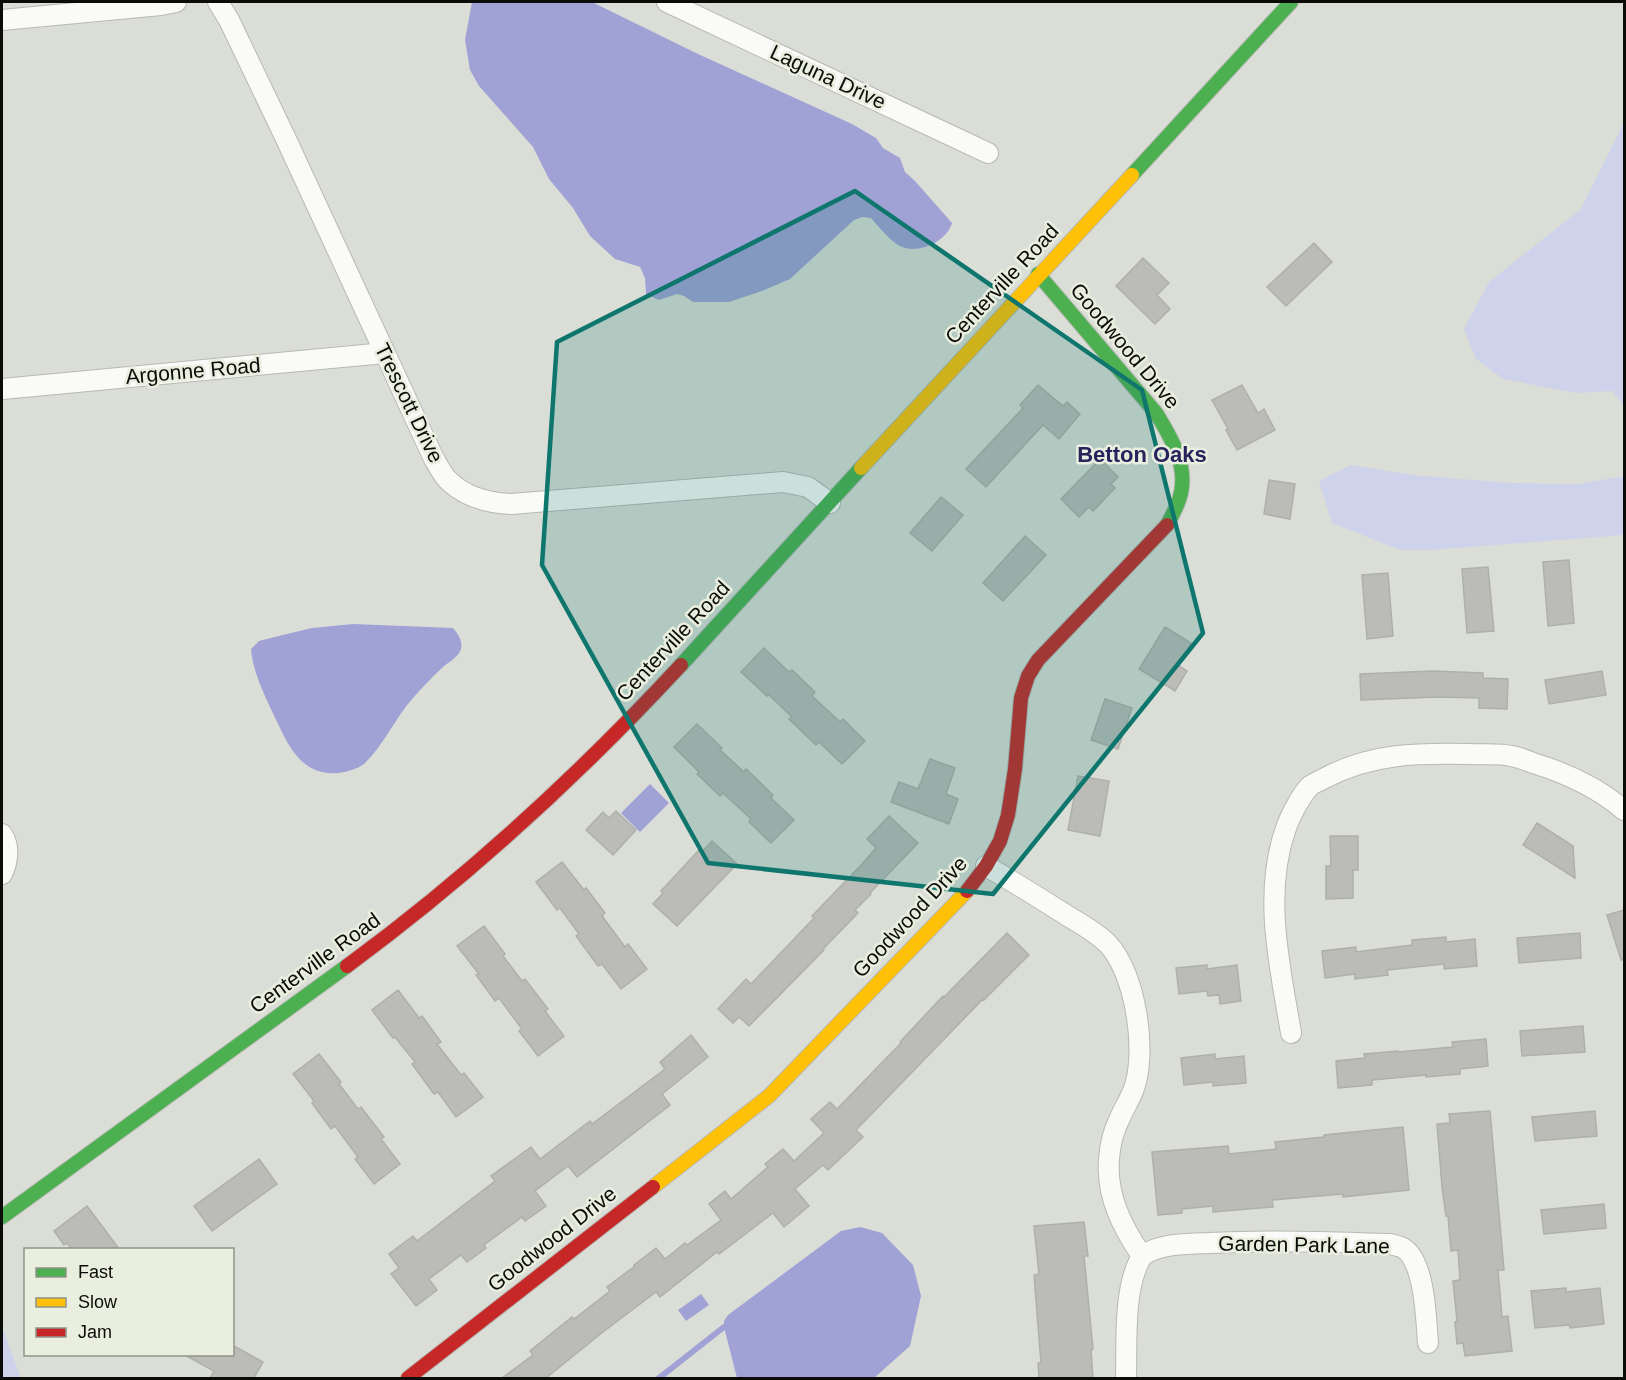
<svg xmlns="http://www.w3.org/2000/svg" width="1626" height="1380" font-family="Helvetica,sans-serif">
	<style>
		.green { fill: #ced2ea }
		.water { fill: #a0a2d5 }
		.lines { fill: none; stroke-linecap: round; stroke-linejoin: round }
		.stream { stroke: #a0a2d5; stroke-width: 6 }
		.building { fill: #bbbcb7; stroke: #aeb0aa; stroke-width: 1.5 }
		.street-casing { stroke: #b7b9b3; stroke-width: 22 }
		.fast-casing { stroke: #b7b9b3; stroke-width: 16 }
		.slow-casing { stroke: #b7b9b3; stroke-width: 16 }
		.jam-casing { stroke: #b7b9b3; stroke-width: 16 }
		.street { stroke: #fafaf9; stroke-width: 20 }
		.fast { stroke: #4caf50; stroke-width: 14 }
		.slow { stroke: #ffc107; stroke-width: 14 }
		.jam { stroke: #c62828; stroke-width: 14 }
		.marked { fill: #0f766e; fill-opacity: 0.2; stroke: #0f766e; stroke-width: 4.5; stroke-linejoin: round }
		.labels { text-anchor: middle; stroke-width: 5; stroke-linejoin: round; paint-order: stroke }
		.street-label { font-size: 21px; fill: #0b0c08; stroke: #e9eedf }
		.neighbourhood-label { font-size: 22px; font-weight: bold; fill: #27235d; stroke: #e9eedf }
	</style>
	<rect width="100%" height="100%" fill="#dbded6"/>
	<g class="green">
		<polygon points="1624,122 1624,406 1612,391 1577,393 1503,379 1476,359 1464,329 1489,282 1581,209"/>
		<polygon points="1351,465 1412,475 1509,483 1579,484 1624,476 1624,535 1431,550 1400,550 1332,523 1319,481"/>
		<polygon points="2,1327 21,1378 2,1378"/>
	</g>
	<g class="water">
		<path d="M472,2H592L698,54L852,124L876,138L883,148L900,158L905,172L915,181L952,223C947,241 920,254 902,247C892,243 878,226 871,218L862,217L854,220L790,279L762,291L729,302H693L684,296L677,294L659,300L646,294L645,278L640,267L615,259L590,236L573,208L549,179L533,147L479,86L470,70L465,40Z"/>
		<path d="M353,624L453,628C458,634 463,641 461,649C459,657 447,663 442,668C432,677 422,688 413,698C395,718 384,745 364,764C357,769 347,772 338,773C306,776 291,752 279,726C268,702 253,675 251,649L259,641L287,634L312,628Z"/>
		<polygon points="650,784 669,803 640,832 621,813"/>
		<polygon points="860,1227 882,1233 913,1265 921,1296 910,1346 874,1378 737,1378 724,1327 724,1321 728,1315 841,1231"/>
		<polygon points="701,1294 709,1305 686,1321 678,1310"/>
	</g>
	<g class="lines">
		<polyline class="stream" points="659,1378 724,1327"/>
	</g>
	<g class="building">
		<polygon points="1314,243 1332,262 1286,306 1267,287"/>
		<polygon points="1143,258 1169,283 1157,295 1170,309 1155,324 1116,286"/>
		<polygon points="1038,385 1063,406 1067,402 1080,414 1059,439 1043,425 986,487 966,469 1023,408 1020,405"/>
		<polygon points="1242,385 1258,413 1264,409 1275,430 1237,450 1226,430 1228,429 1212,400"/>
		<polygon points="1100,459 1118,477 1111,484 1115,488 1093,511 1089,507 1079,517 1061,499"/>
		<polygon points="1269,480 1295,484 1290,519 1264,514"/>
		<polygon points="941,497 963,515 932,551 910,533"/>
		<polygon points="1025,536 1046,555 1003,601 983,583"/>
		<polygon points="1569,560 1574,623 1548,626 1543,562"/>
		<polygon points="1488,567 1494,631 1467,633 1462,569"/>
		<polygon points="1388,573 1393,636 1367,639 1362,575"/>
		<polygon points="1165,627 1191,643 1178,665 1187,671 1175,691 1139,669"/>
		<polygon points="764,648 789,672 792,670 815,692 812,696 840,722 843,719 865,741 842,764 819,742 816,745 789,719 792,717 769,695 767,696 741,672"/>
		<polygon points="1433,671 1483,673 1483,678 1508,679 1507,709 1479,708 1479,698 1438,697 1361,700 1360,674"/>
		<polygon points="1602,671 1606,695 1549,704 1545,680"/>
		<polygon points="1105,699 1132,708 1118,749 1091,740"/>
		<polygon points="697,724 722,748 720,750 744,772 746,769 773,795 771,798 794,820 771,843 749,822 751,819 723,793 720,796 697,774 699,772 674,747"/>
		<polygon points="930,759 955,768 946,794 958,799 949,824 891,802 899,782 918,789"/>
		<polygon points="1078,776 1109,781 1100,836 1068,830"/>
		<polygon points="616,811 636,830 613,855 586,830 603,812 609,818"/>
		<polygon points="889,816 918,843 870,893 871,894 855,910 858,913 823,949 824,950 749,1026 739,1017 733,1023 718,1009 746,979 751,984 814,918 812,916 862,864 876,848 867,839"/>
		<polygon points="1537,823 1573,846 1575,878 1523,845"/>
		<polygon points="1330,836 1358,836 1358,870 1353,870 1353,898 1326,899 1326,866 1331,866"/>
		<polygon points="712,841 737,864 677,926 653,904 663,893 661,891 699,850 702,852"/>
		<polygon points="562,862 584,890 586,888 605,913 602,916 625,947 628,944 647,969 621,989 602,964 598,966 576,936 579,934 560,908 557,910 536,882"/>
		<polygon points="1624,910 1624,959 1621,960 1607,915"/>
		<polygon points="484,926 505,954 503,956 522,981 525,979 548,1009 545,1011 564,1036 538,1056 519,1031 522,1029 499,998 495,1001 476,975 479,974 457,946"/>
		<polygon points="1007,933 1029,955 984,1000 983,999 856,1130 863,1137 828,1170 823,1165 795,1189 809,1206 784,1227 773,1213 719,1254 717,1252 660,1297 656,1292 603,1332 546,1378 502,1378 533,1355 530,1351 572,1317 574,1319 610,1291 607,1287 635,1266 634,1265 656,1248 665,1259 685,1243 687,1245 721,1220 709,1204 725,1191 731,1199 768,1167 765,1164 783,1149 794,1161 824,1133 811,1119 830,1102 837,1109 901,1043 900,1042 943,996 944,997"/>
		<polygon points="1580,933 1581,958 1519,963 1517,938"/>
		<polygon points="1446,937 1446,942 1475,939 1477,966 1444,969 1444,964 1387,970 1388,975 1355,979 1355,974 1325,978 1322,951 1356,947 1356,952 1412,945 1412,940"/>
		<polygon points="1207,965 1207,969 1237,965 1241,1001 1220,1004 1219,995 1208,996 1207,991 1179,994 1176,968"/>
		<polygon points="398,990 419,1018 422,1016 441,1042 437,1044 461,1075 464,1073 483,1097 456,1117 438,1092 434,1094 412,1064 415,1062 395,1037 393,1038 372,1010"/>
		<polygon points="1583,1026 1585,1052 1522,1056 1520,1031"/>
		<polygon points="691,1035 708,1057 662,1094 670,1105 577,1177 568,1166 535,1191 546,1206 525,1221 522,1217 484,1245 486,1248 467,1262 461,1255 429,1279 437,1290 416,1306 391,1274 399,1268 389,1254 413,1236 417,1241 495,1181 491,1176 531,1147 540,1159 590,1121 592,1124 665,1069 660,1062"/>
		<polygon points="1486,1039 1488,1066 1460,1069 1460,1074 1426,1077 1426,1075 1372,1080 1372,1085 1338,1088 1336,1061 1365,1058 1364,1054 1398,1051 1398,1052 1453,1047 1452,1042"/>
		<polygon points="319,1054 341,1082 339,1084 358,1109 361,1107 384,1137 381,1139 400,1164 374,1184 355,1159 358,1157 335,1126 331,1129 312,1103 314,1101 293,1074"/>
		<polygon points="1215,1054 1215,1059 1244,1056 1246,1083 1213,1086 1213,1082 1184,1085 1181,1058"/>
		<polygon points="1490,1111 1504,1270 1498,1270 1502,1317 1508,1316 1512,1351 1465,1356 1463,1343 1457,1344 1455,1322 1457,1321 1453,1281 1460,1280 1458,1250 1451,1251 1448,1216 1446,1216 1442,1187 1437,1124 1450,1123 1449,1114"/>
		<polygon points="1595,1111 1597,1136 1535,1141 1532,1117"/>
		<polygon points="1403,1127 1409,1190 1343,1197 1343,1194 1272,1200 1273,1207 1213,1212 1213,1206 1182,1209 1182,1213 1158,1215 1152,1152 1228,1146 1229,1154 1276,1149 1275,1142 1324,1137 1324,1135"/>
		<polygon points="259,1159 277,1184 212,1231 194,1206"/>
		<polygon points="1604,1204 1606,1228 1544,1234 1541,1210"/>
		<polygon points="87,1206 120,1250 72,1250 67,1243 64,1245 54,1231"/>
		<polygon points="1084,1222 1088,1256 1084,1256 1093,1349 1091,1350 1093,1378 1039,1378 1038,1363 1041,1363 1034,1275 1039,1274 1034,1226"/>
		<polygon points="1566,1288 1566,1292 1600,1288 1604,1324 1570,1328 1569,1325 1535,1328 1531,1291"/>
		<polygon points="232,1345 263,1362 254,1378 210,1378 214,1371 183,1354 232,1354"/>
	</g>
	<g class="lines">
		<g class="street-casing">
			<g id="street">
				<path d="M218,2L229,20L286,139L434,459C439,466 443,477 450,482C467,498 489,503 511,504L783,482L808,487L830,503"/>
				<polyline points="667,2 988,153"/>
				<polyline points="2,20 161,5 176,2"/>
				<polyline points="2,389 385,353"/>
				<path d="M2,834C10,846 8,862 2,874"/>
				<path d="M986,866C1012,881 1038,897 1063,913C1079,923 1095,931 1108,944C1136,974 1148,1054 1133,1091C1129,1101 1123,1110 1119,1120C1113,1132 1110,1145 1109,1159C1106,1195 1122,1227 1142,1256C1123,1287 1127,1342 1126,1378"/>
				<path d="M1291,1033C1280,967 1263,896 1285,831C1289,818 1300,797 1309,787C1313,783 1320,781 1325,778C1372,753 1418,753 1470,754C1483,755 1498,753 1511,756C1518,757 1526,760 1533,763C1566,773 1598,788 1624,810"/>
				<path d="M1142,1256C1160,1243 1188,1244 1209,1243C1270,1240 1330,1242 1390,1244C1394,1245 1400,1246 1403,1248C1425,1261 1426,1319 1428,1343"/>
			</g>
		</g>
		<g class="fast-casing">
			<g id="fast">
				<polyline points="1132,175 1291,2"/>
				<path d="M1038,274L1156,413C1172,439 1190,469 1179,500C1176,509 1171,517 1167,525"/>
				<polyline points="681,665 861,468"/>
				<polyline points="2,1217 347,966"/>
			</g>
		</g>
		<g class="slow-casing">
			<g id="slow">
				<polyline points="861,468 1132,175"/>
				<polyline points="653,1187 769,1096 967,891"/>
			</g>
		</g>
		<g class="jam-casing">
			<g id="jam">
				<polyline points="967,891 986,866 1000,841 1008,815 1015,769 1021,698 1028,676 1038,660 1167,525"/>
				<path d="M347,966C468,877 579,775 681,665"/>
				<polyline points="408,1378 653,1187"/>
			</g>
		</g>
		<use href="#street" class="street"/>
		<use href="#fast" class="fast"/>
		<use href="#slow" class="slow"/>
		<use href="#jam" class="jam"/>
	</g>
	<path class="marked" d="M855,191L1142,390L1203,633L993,894L708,863L542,565L557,342Z"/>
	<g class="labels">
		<g class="street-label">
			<text transform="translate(828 77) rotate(25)" y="7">Laguna Drive</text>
			<text transform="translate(1002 284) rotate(-47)" y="7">Centerville Road</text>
			<text transform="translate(1125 346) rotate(50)" y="7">Goodwood Drive</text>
			<text transform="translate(193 371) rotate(-5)" y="7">Argonne Road</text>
			<text transform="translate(409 403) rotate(64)" y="7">Trescott Drive</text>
			<text transform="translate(673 641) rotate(-47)" y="7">Centerville Road</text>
			<text transform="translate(910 917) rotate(-47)" y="7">Goodwood Drive</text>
			<text transform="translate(315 963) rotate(-36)" y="7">Centerville Road</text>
			<text transform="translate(552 1239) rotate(-38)" y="7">Goodwood Drive</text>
			<text transform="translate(1304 1245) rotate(1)" y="7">Garden Park Lane</text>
		</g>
		<g class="neighbourhood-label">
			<text x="1142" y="462">Betton Oaks</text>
		</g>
	</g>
	<rect width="1626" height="1380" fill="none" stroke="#0b0c08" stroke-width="6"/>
	<rect x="24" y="1248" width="210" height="108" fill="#e9eedf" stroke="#909489" stroke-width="1.5"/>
	<rect x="36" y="1268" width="30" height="9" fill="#4caf50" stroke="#909489" stroke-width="1.5"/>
	<text x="78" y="1278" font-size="18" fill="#0b0c08">Fast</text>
	<rect x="36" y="1298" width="30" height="9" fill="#ffc107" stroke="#909489" stroke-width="1.5"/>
	<text x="78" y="1308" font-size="18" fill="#0b0c08">Slow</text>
	<rect x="36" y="1328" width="30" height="9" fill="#c62828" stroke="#909489" stroke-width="1.5"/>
	<text x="78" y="1338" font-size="18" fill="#0b0c08">Jam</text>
</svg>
